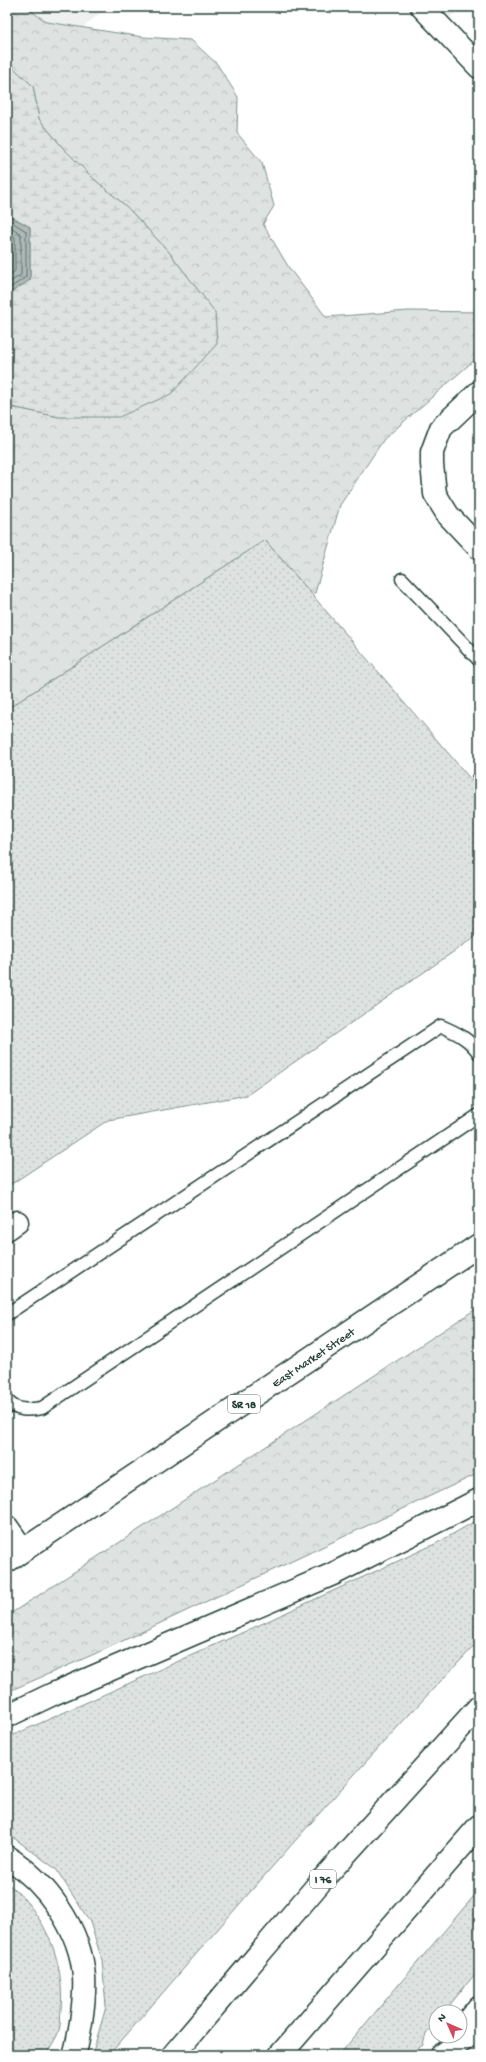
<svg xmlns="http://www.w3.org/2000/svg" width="486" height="2062" font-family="'Gochi Hand',sans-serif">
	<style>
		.built { fill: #eef1f0 }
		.grass { fill: url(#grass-dots); stroke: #7e908b }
		.forest { fill: url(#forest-crowns); stroke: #7e908b }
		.wetland { fill: url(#wetland-marsh); stroke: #7e908b }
		.water { fill: url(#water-ripples); stroke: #758883 }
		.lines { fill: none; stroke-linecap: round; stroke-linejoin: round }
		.shore { stroke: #596f68; stroke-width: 1 }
		.building { fill: url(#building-hatch); stroke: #1f3d34 }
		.service-casing { stroke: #1f3d34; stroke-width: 15 }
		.minor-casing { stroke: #1f3d34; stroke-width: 25 }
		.primary-casing { stroke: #1f3d34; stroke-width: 25 }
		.motorway-casing { stroke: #1f3d34; stroke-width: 25 }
		.service { stroke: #fff; stroke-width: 12 }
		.minor { stroke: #fff; stroke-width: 22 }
		.primary { stroke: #fff; stroke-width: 22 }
		.motorway { stroke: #fff; stroke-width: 22 }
		.labels { text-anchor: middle; stroke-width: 3; stroke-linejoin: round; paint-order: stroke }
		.shield { fill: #fff; stroke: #627771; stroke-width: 1 }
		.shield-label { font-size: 11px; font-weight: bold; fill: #1f3d34 }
		.street-label { font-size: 12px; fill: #1f3d34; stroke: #fff }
	</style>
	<defs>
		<pattern id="grass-dots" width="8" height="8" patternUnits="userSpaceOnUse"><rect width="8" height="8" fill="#dee3e2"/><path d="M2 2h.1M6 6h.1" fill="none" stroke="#bec4c2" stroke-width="1.8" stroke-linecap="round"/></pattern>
		<pattern id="forest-crowns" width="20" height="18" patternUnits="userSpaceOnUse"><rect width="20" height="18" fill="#dee3e2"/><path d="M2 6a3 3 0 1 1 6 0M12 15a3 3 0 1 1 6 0" fill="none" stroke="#bec4c2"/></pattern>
		<pattern id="wetland-marsh" width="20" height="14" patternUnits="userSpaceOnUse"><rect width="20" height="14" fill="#dee3e2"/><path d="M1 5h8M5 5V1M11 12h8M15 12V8" fill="none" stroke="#bec4c2"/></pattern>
		<pattern id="water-ripples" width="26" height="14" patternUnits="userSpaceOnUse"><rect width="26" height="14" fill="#afbab7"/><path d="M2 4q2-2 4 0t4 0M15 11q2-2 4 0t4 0" fill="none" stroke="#8e9896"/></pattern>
		<pattern id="building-hatch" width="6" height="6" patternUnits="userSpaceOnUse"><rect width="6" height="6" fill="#c7cfcc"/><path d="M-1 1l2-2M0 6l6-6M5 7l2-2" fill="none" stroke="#aab3b0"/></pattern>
	</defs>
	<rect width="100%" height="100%" fill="#fff"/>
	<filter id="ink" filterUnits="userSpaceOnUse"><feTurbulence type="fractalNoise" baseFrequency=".025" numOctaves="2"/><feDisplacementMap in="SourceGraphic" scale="8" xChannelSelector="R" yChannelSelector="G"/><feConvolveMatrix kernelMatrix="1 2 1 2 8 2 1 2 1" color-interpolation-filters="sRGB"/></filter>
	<g filter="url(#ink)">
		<g class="built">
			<polygon points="25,7 107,7 82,28 47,22"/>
			<polygon points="422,7 462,7 445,22"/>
		</g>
		<g class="grass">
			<polygon points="265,540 479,789 479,934 247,1095 108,1120 7,1187 7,709"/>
			<path d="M479,1519V1641C350,1774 230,1915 109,2055H92L106,2007L102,1960L90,1922L56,1869L7,1833V1738L257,1626L437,1543Z"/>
			<path d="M7,1883C45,1913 65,1961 61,2009C60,2016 61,2024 59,2031C56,2039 50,2047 46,2055H7Z"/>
			<polygon points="479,1890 479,1969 444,2012 436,2012 436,2022 426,2034 423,2045 409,2055 339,2055"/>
		</g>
		<g class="forest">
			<polygon points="7,7 25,7 47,22 143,37 191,40 217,64 238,97 237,133 262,163 274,206 263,224 289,268 326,317 409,311 479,312 479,356 384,439 340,505 315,593 309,591 265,540 7,709 7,406 59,417 214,312 169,252 127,207 94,179 63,148 39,119 33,86 7,62"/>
			<polygon points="479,1307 479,1473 99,1652 7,1692 7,1616"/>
		</g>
		<polygon class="wetland" points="7,62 33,86 39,119 63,148 94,179 127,207 169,252 215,312 217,344 171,394 119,417 59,417 7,406 7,295 30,280 30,227 7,214"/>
		<polygon class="water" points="7,214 30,227 30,280 7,295"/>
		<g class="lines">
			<g class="shore">
				<polyline points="7,219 26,231 26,277 7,290"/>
				<polyline points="7,224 21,234 21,275 7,284"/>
				<polyline points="7,231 15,237 15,271 7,277"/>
			</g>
		</g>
		<polygon class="building" points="479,769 479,784 471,776"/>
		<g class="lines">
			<g class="service-casing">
				<g id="service">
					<polyline points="402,579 479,660"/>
					<path d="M7,1314L441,1026C457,1033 468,1038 479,1053"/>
					<path d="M7,1400C15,1412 30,1410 42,1408L479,1115"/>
				</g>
			</g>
			<g class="minor-casing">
				<g id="minor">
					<polyline points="422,7 479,67"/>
					<polyline points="479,392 441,428 432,452 432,464 435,494 448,515 479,548"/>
					<polyline points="7,1229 17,1222"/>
					<polyline points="7,1527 23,1550"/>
				</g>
			</g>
			<g class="primary-casing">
				<polyline id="primary" points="7,1561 479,1245"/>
			</g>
			<g class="motorway-casing">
				<g id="motorway">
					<polyline points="7,1716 53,1694 333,1574 479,1500"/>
					<path d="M7,1857C46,1882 81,1929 84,1977C85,1991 83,2008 81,2022C79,2033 78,2044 74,2055"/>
					<polyline points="460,2030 479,2007"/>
					<polyline points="173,2055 322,1880 479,1707"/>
					<polyline points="280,2055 479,1826"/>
					<polyline points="442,2055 479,2029"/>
				</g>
			</g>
			<use href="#service" class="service"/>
			<use href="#minor" class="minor"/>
			<use href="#primary" class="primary"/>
			<use href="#motorway" class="motorway"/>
		</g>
	</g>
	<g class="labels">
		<g class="shield">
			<rect x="228" y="1395" width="32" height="18" rx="3"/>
			<rect x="310" y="1870" width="26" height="18" rx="3"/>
		</g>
		<g class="shield-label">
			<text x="244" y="1408">SR 18</text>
			<text x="323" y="1883">I 76</text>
		</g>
		<g class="street-label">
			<text transform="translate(313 1357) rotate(-34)" y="4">East Market Street</text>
		</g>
	</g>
	<rect width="486" height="2062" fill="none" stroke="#fff" stroke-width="24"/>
	<rect x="12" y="12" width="462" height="2038" fill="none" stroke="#1f3d34" stroke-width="1.5" filter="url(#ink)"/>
	<g transform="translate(448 2024) rotate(315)"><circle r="19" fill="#ffffff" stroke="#a5b1ae"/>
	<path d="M0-3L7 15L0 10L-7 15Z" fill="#d1495b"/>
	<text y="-6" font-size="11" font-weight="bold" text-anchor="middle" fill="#1f3d34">N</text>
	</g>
</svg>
